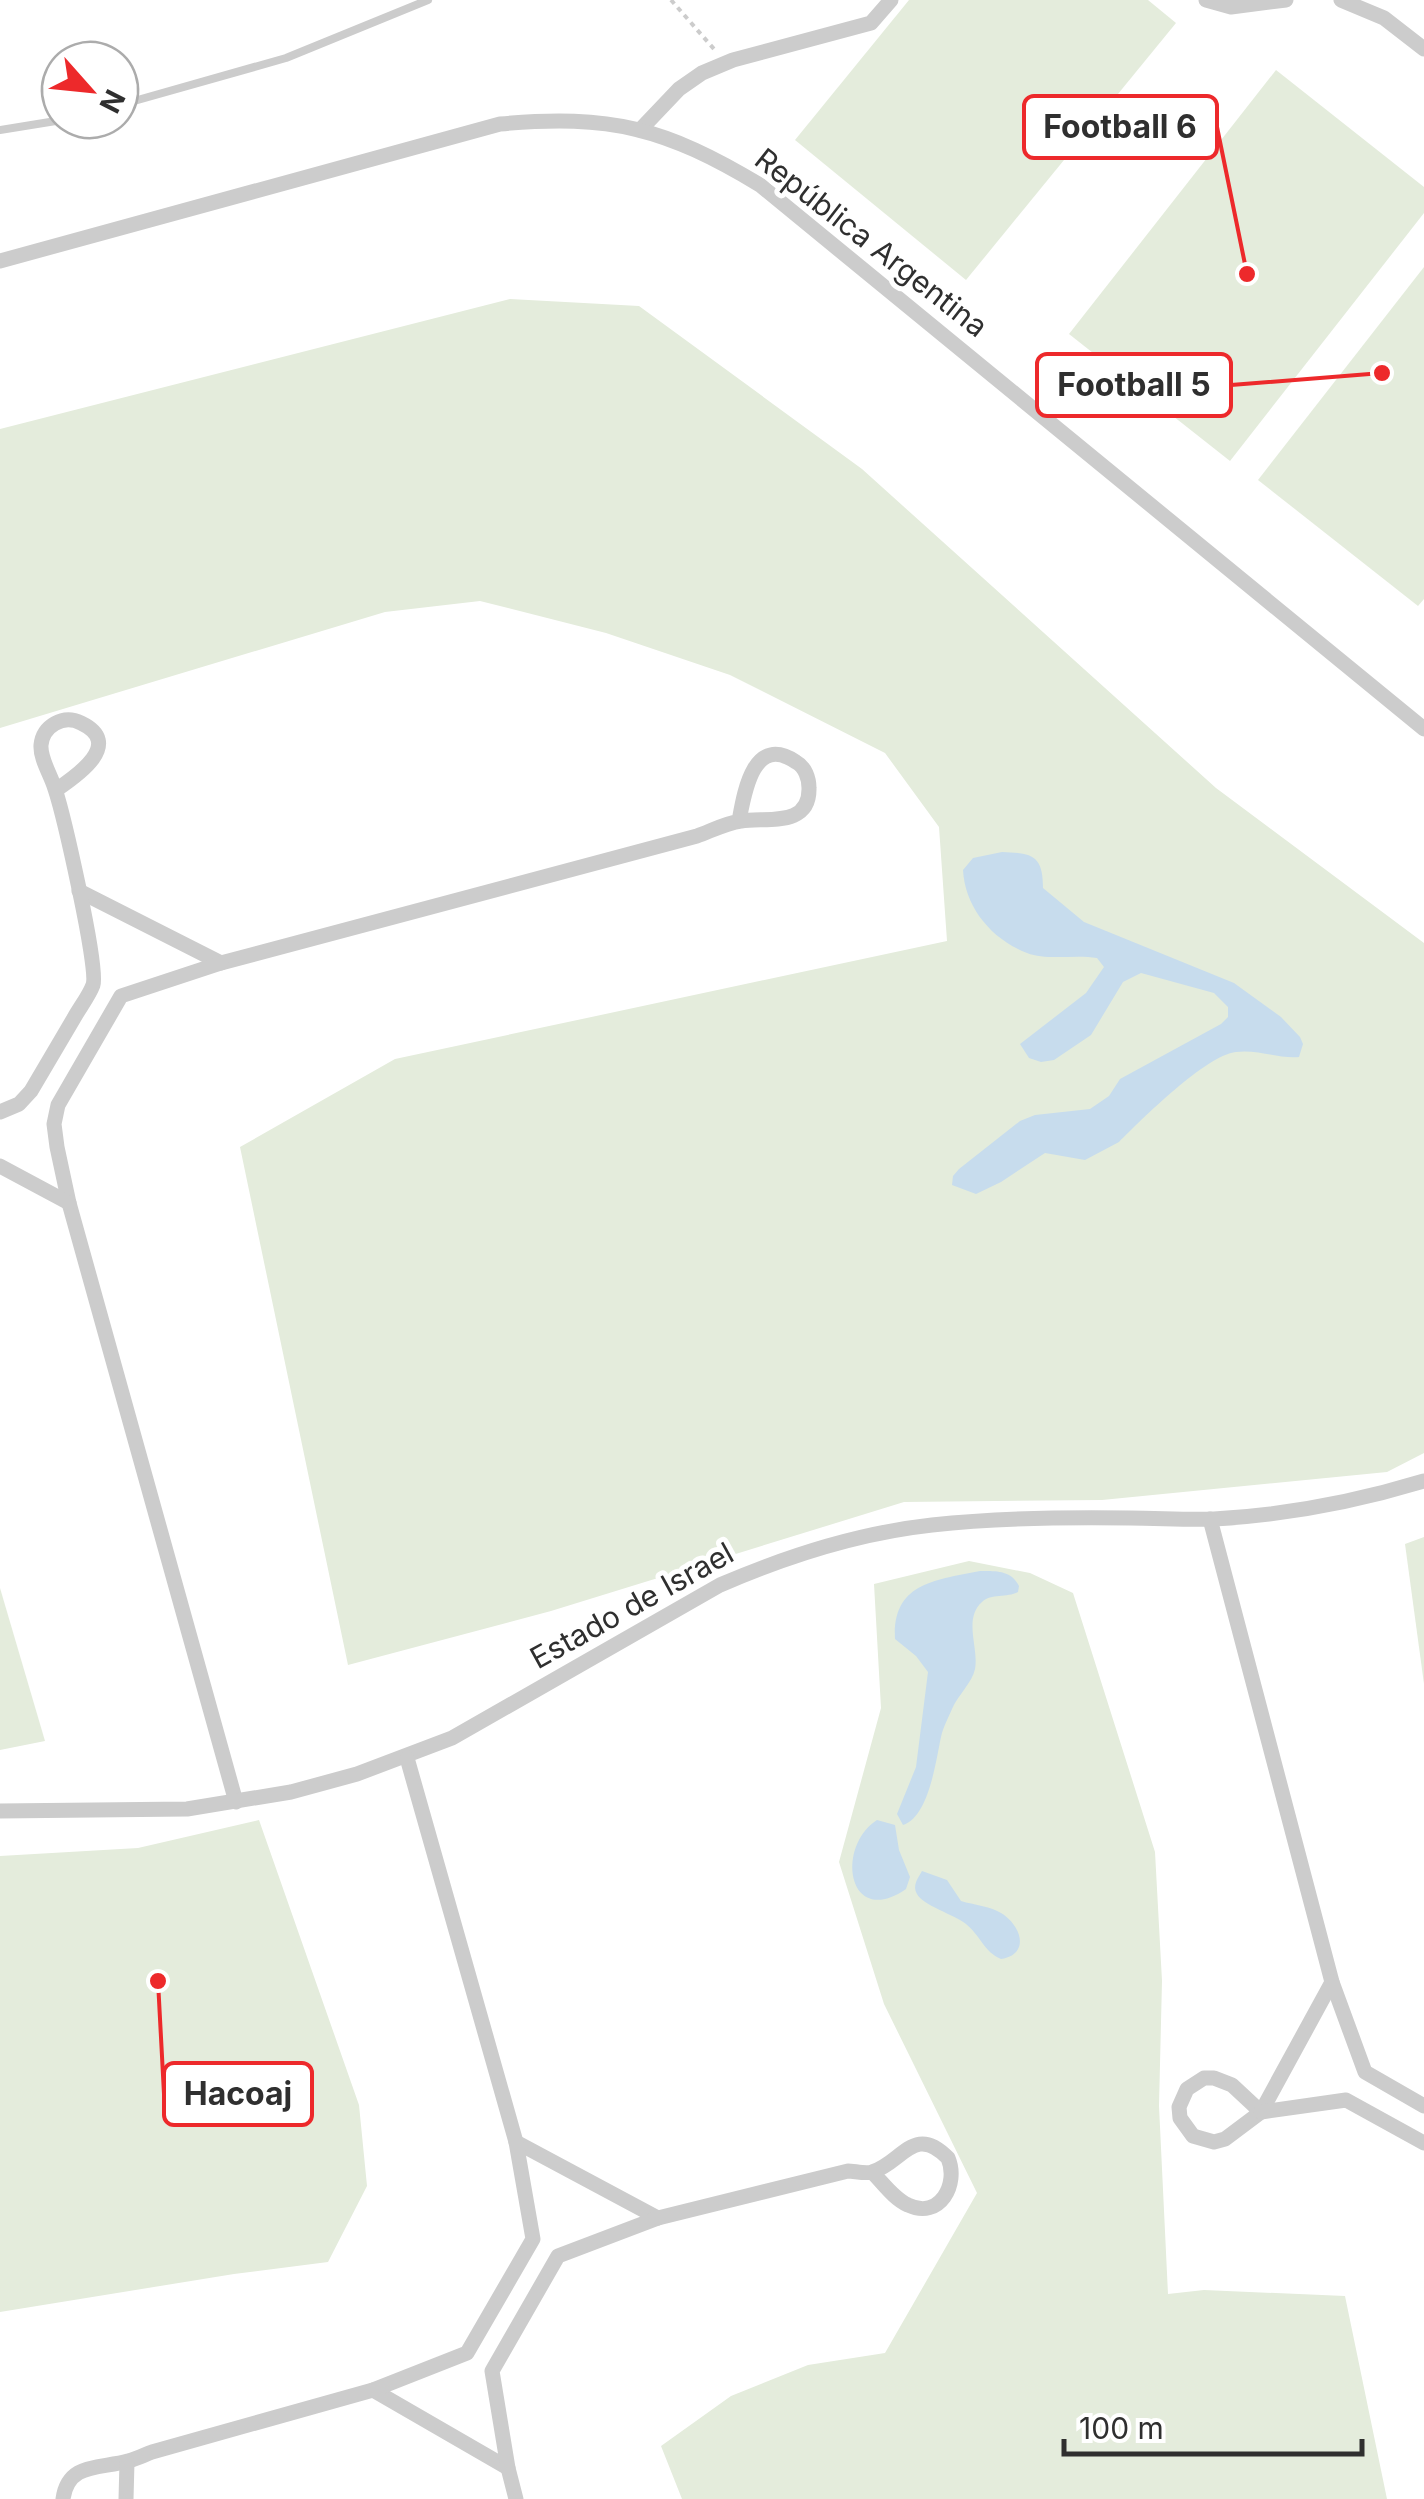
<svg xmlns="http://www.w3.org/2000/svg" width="1424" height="2499" font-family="Inter,sans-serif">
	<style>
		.green { fill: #e4ecdc }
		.water { fill: #c7dced }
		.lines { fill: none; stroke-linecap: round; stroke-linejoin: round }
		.path { stroke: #ccc; stroke-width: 4; stroke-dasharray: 5 5; stroke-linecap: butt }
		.lane { stroke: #ccc; stroke-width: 8 }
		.street { stroke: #ccc; stroke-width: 15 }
		.labels { text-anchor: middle; stroke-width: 10; stroke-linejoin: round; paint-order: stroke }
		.street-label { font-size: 30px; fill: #2f2f2f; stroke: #fff }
		.leader { fill: none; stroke: #ed292b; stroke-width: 4 }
		.callout-dot { fill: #ed292b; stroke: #fff; stroke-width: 4 }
		.callout { fill: #fff; stroke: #ed292b; stroke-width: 4 }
		.callout-label { font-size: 32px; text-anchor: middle; font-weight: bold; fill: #2f2f2f }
	</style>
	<rect width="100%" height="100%" fill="#fff"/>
	<g class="green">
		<polygon points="909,0 1148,0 1176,23 966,280 795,140"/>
		<polygon points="1276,70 1424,187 1424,213 1230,461 1069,334"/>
		<polygon points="1424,267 1424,599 1418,606 1258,480"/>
		<polygon points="510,299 639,306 862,469 1216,788 1424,943 1424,1453 1387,1472 1102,1500 904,1502 551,1611 348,1665 240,1147 395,1059 947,941 939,827 885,753 730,675 606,633 480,601 385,612 0,728 0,429"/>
		<polygon points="1424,1537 1424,1684 1405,1544"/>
		<polygon points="969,1561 1030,1573 1073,1593 1155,1852 1162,1981 1159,2106 1168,2294 1204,2290 1345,2296 1387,2499 682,2499 661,2446 731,2396 808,2365 885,2353 977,2193 884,2004 839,1862 881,1708 874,1584"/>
		<polygon points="0,1588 45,1741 0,1750"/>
		<polygon points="259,1820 359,2105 367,2186 328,2262 234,2274 0,2312 0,1856 138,1848"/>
	</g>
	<g class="water">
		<path d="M1002,852C1033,853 1043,856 1043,888L1084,922L1234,983L1281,1017L1300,1037L1303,1044L1299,1057C1279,1059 1257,1049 1236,1052C1206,1055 1141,1120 1119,1142L1085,1160L1045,1153L1001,1182L976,1194L952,1185L953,1176L959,1169L1020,1121L1035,1115L1090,1109L1109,1096L1120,1079L1221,1024L1228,1017V1007L1214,993L1141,973L1123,982L1091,1035L1054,1060L1041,1062L1029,1058L1020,1044L1086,993L1104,967L1097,958C1075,954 1048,961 1027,953C991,939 965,907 963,870L973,858Z"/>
		<path d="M980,1571C996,1571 1011,1570 1019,1586L1018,1592C1007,1598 991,1593 982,1602C963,1619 979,1648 975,1669C972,1683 958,1695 952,1709C948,1718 943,1728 941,1737C936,1760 929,1817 903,1825L897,1814L916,1767L928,1672L916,1656L895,1639C892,1582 937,1580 980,1571Z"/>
		<path d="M877,1820L895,1825L899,1850L910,1877L906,1889C848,1929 835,1847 877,1820Z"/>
		<path d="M922,1871L947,1880L961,1901C974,1905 990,1906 1001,1913C1021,1925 1031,1954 1001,1959C984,1952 980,1935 966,1924C955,1915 922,1905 917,1894C912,1886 918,1878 922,1871Z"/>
	</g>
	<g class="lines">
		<polyline class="path" points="671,0 714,49"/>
		<g class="lane">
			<polyline points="120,105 286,58 428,0"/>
			<polyline points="0,130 62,120"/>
		</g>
		<g class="street">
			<polyline points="1206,0 1231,7 1286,0"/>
			<polyline points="1341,0 1384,18 1424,49"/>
			<polyline points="640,130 679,89 702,73 733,60 871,23 891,0"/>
			<path d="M0,261L500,124C611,114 665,128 760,185L1424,729"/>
			<path d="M79,891L221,963L697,836C711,831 726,823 741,821C766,817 810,828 809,788C809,778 805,767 796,762C753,733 744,794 739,821"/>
			<polyline points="221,963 121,996 58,1105 54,1124 57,1147 69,1203 236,1802"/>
			<path d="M0,1112L19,1104L31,1091C45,1067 60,1042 74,1018C80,1007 89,996 93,985C99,968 63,813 55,789C51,775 40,759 41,745C43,726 63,714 81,723C125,744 75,777 56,790"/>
			<polyline points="0,1166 69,1203"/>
			<polyline points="1210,1519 1332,1982 1365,2072 1424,2106"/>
			<path d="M0,1811L187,1809L291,1792L357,1774L452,1738L720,1585C787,1556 858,1533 932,1525C997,1518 1065,1517 1130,1518C1158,1518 1187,1520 1214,1519C1286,1515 1355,1502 1424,1481"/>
			<polyline points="1261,2112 1232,2085 1214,2078 1204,2078 1187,2089 1179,2107 1180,2118 1193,2136 1214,2142 1225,2139 1261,2112 1332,1982"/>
			<polyline points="1261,2112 1346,2100 1424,2143"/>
			<polyline points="516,2142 658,2218"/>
			<polyline points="373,2390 508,2468"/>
			<path d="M63,2499C68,2462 100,2469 128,2461C136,2459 144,2455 152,2452L373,2390L467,2353L533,2239L516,2142L407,1758"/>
			<polyline points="126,2499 127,2462"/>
			<path d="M516,2499L508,2468L492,2371L558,2256L658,2218L848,2171C854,2171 866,2174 872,2172C902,2163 914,2123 948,2158C959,2184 940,2220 908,2205C894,2199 883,2183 872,2172"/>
		</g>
	</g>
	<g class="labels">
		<g class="street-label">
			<text transform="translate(871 243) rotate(38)" y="10">República Argentina</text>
			<text transform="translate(632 1606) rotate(-29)" y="10">Estado de Israel</text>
		</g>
	</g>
	<path class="leader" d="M1247 274L1217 127M1382 373L1231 385M158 1981L164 2094"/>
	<g class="callout-dot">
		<circle cx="1247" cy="274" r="10"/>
		<circle cx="1382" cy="373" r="10"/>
		<circle cx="158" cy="1981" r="10"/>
	</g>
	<g class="callout">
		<rect x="1024" y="96" width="193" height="62" rx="10"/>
		<rect x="1037" y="354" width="194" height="62" rx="10"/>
		<rect x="164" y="2063" width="148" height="62" rx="10"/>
	</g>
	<g class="callout-label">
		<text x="1120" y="138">Football 6</text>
		<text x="1134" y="396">Football 5</text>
		<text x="238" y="2105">Hacoaj</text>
	</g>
	<g transform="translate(90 90) rotate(117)"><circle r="48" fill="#ffffff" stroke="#acacac" stroke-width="2.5"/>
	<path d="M0-8L18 38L0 25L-18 38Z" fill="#ed292b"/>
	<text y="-15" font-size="28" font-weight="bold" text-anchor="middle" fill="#2f2f2f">N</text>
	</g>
	<path d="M1064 2439v15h298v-15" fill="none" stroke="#2f2f2f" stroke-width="5"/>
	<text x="1079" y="2439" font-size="30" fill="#2f2f2f" stroke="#ffffff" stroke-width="8" paint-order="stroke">100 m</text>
</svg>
